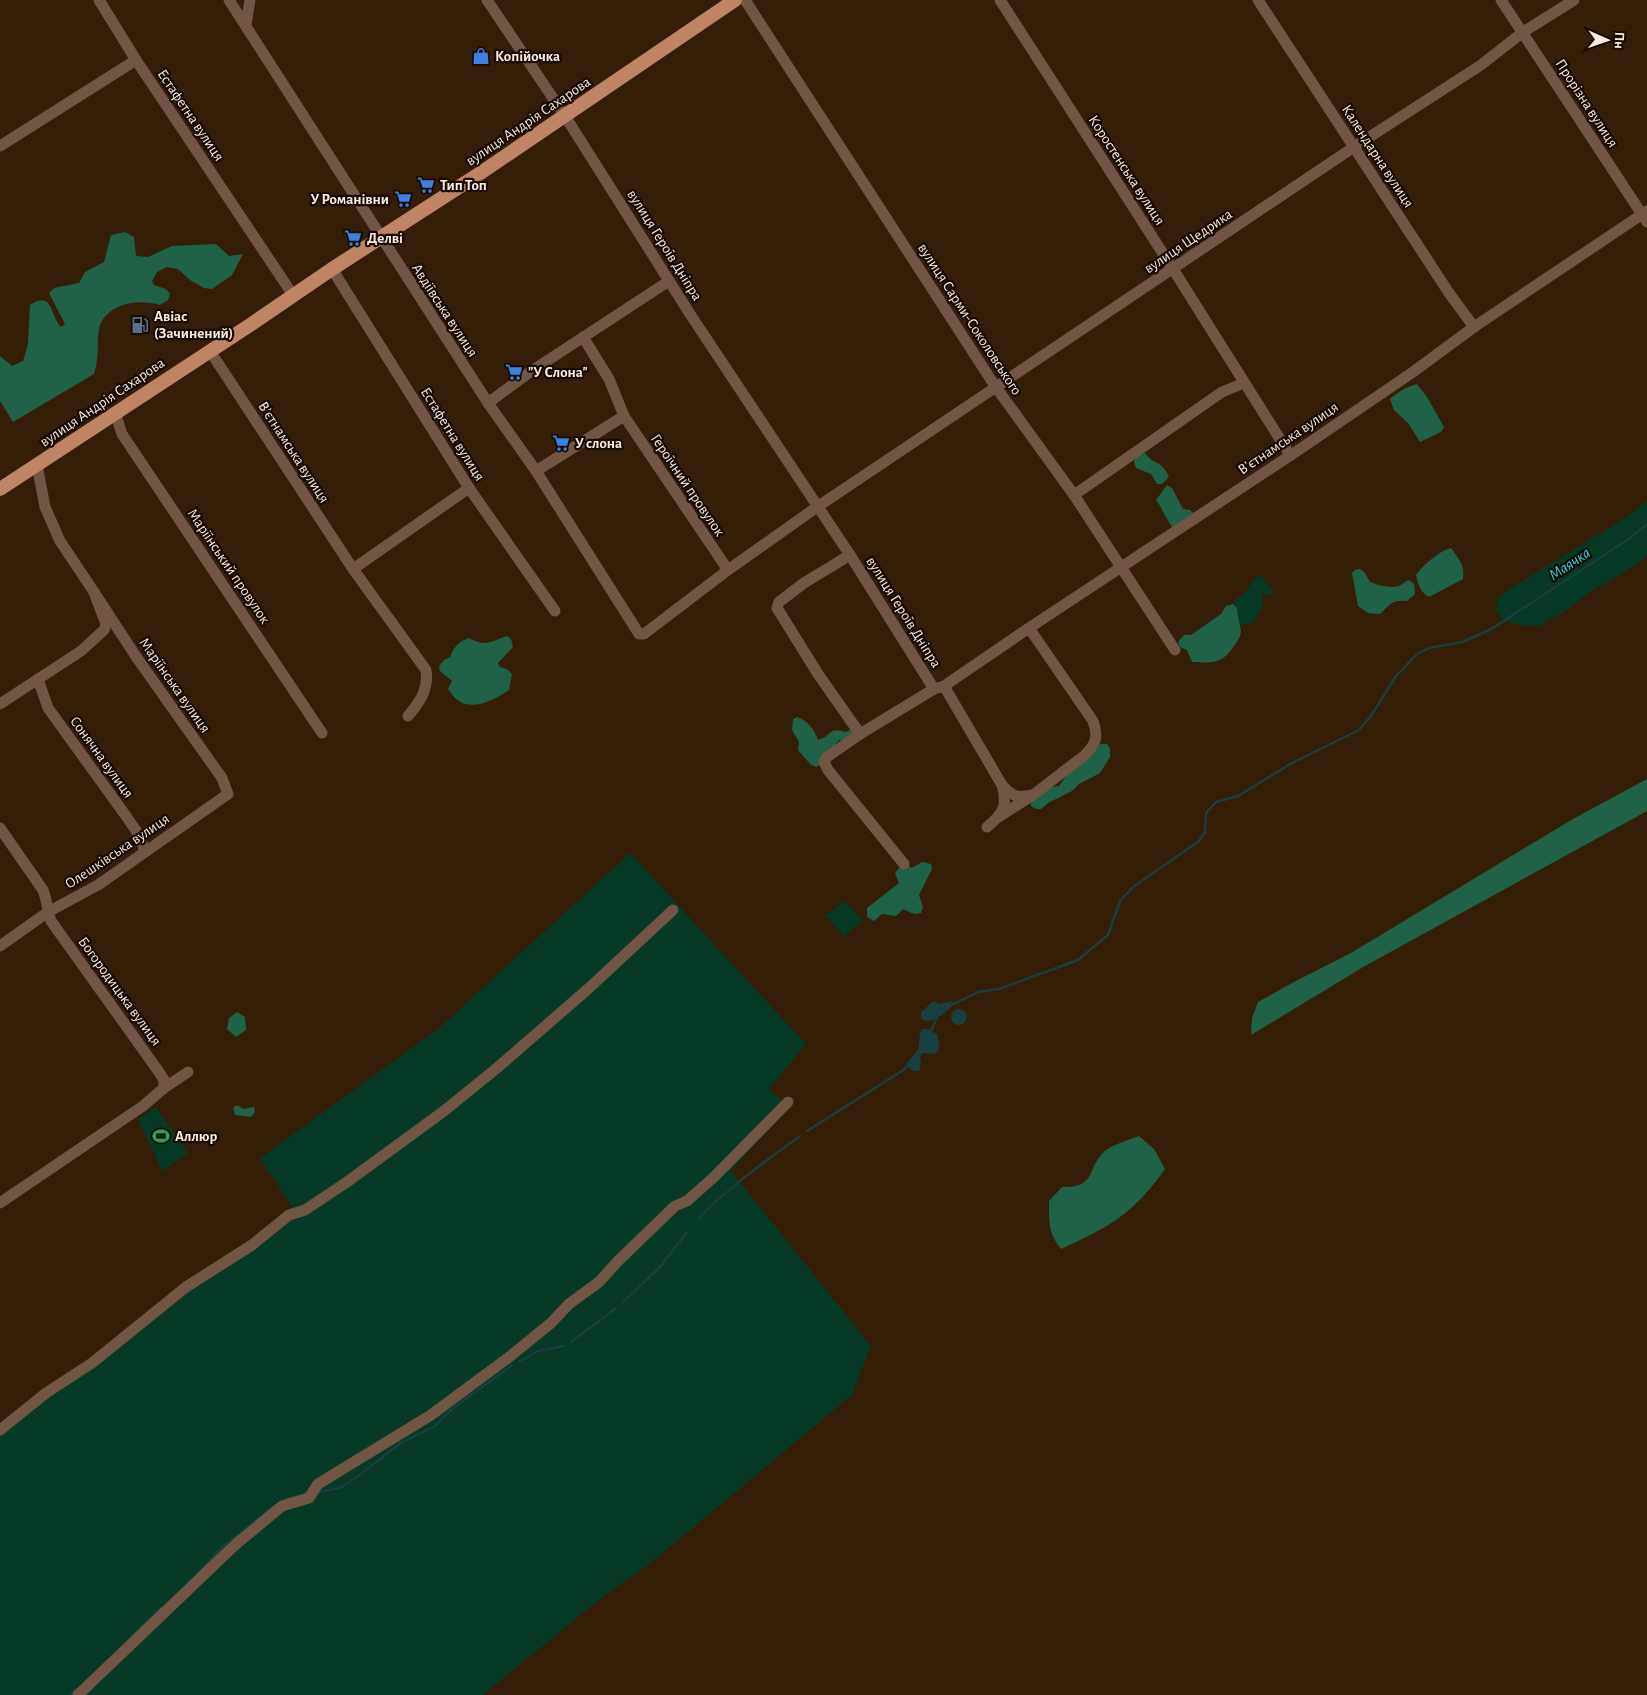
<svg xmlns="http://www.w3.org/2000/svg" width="1647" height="1695" font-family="'Alegreya Sans',sans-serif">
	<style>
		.green { fill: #063926 }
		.forest { fill: #206247 }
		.water { fill: #1b3e40 }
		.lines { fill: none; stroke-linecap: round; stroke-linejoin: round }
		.stream { stroke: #1b3e40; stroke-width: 2.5 }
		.minor { stroke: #715545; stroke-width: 11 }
		.major { stroke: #be8463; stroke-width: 14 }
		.labels { text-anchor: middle; stroke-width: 4.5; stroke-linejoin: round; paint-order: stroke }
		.poi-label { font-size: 15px; font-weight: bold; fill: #faebdd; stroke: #150b03; text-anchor: start }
		.street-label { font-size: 15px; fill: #faebdd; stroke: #150b03 }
		.water-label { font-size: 16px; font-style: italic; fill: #2fdbe4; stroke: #150b03 }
	</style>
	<rect width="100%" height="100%" fill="#351e07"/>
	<g class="green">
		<polygon points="1647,501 1647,556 1633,567 1589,593 1567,610 1539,626 1518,625 1504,621 1496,611 1497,601 1503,593 1628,516"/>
		<path d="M1261,576L1273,592L1271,595H1264L1262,597L1263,606C1253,619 1259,623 1239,625L1237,608L1233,602L1245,592L1256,577Z"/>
		<polygon points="630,853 806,1044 769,1089 789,1107 731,1171 871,1346 852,1395 647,1566 605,1595 483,1695 0,1695 0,1424 226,1263 292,1207 260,1158 439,1028"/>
		<polygon points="844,901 863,921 844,936 825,916"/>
		<polygon points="156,1107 188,1153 162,1171 138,1119"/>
	</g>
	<g class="forest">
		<path d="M125,232L134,237L136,256L148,257L172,246L216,244L229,256L243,254L232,275L212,289L204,288L190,280L178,269L167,267L157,272L152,281L154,285L166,289L170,294L168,300L160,305C140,299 112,302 101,323C96,333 99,348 97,359C97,364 95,369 94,374L13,422L0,401V356L12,366L23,361L28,344L30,305C53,290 49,314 61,327L65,324L49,293L54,288L79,283L85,272L104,262L111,235Z"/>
		<path d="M1417,384L1427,397L1444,427L1441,432L1420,442L1408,423L1394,410L1390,399C1398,392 1406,387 1417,384Z"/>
		<path d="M1145,453C1154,466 1161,459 1169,477L1162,484H1157L1151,474L1136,468L1134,462L1136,456Z"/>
		<path d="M1167,485L1172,488L1183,509L1190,510L1193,513L1174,528C1168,524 1162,507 1156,500Z"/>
		<path d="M1451,548C1459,559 1465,565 1463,579L1429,597C1420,592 1418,584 1416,575C1424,564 1438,552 1451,548Z"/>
		<path d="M1360,569L1365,573L1370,582C1379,585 1389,589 1399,586C1403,584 1405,581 1409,580L1414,584L1415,594L1407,601C1391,600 1391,604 1380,614L1368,613L1358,606L1352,573L1355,570Z"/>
		<path d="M1233,604L1237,608C1237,616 1240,624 1241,631C1241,636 1237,642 1234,646C1222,664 1213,663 1192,662L1187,650L1180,647L1178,642L1184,635H1191L1221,614L1226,606Z"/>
		<path d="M507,636L511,639L513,647L498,663L500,667L507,669L512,674L509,690C497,699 473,711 459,701C455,699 451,693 448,689L452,681L440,671L439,666L444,660L450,657C454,647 458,642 469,638C485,647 490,642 507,636Z"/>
		<path d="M797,717C808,720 814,730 818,740C833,737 825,727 846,732L851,729L855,731L847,740H839L817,767L811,765L798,750L799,742L792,730L793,719Z"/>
		<polygon points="1100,744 1107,744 1110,748 1110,757 1100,773 1079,784 1072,791 1048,803 1041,809 1036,809 1031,806 1031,801 1052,787 1059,786 1070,771 1075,770 1078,764"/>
		<polygon points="1647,779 1647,811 1365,966 1251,1035 1252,1018 1258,1002 1292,983 1351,953 1573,819"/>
		<polygon points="922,862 931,864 932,869 919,895 923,907 921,913 914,914 903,909 896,916 882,914 874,921 867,917 867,908 899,883 895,873 899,868 907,865 912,868"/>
		<polygon points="237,1012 245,1017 246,1030 236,1037 227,1029 229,1018"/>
		<polygon points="237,1105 243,1109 254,1107 255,1112 251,1117 235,1115 233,1108"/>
		<path d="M1139,1136L1154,1149L1165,1169C1154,1185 1136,1206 1120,1217C1102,1230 1081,1240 1061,1249C1048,1233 1049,1221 1049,1201L1062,1187C1098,1188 1085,1168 1106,1150C1115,1144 1129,1140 1139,1136Z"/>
	</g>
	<g class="water">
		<path d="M934,1001L940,1004L952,1001L954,1004C945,1013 933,1025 921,1019V1012Z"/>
		<circle cx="959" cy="1017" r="8"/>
		<path d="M923,1029H928L938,1035L939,1048L935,1054L922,1053L920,1056L921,1064L919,1071H913L907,1066V1063C911,1057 918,1053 919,1045C920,1038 918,1035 923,1029Z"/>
	</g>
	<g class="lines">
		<g class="stream">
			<polyline points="952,1005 978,992 999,989 1078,960 1108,935 1120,901 1133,887 1199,841 1205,832 1206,813 1216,802 1238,796 1292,763 1359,730 1371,716 1396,676 1417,654 1429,648 1463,642 1493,628 1630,538 1647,524"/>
			<polyline points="930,1033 938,1015"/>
			<polyline points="807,1131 905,1069 909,1064"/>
			<path d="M698,1219C728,1188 764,1162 800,1136"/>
			<polyline points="623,1302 661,1266 687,1232"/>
			<polyline points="571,1342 615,1309"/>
			<polyline points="520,1361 538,1351 564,1346"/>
			<polyline points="319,1492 340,1488 357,1477 401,1443 435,1426 452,1409 511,1366"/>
			<polyline points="287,1499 308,1493"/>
			<polyline points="232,1540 268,1511"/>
			<polyline points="199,1572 222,1547 229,1542"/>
			<polyline points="141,1627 161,1608"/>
			<polyline points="70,1695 76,1689"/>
		</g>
		<g class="minor">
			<polyline points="99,0 136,60 293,295"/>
			<polyline points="229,0 488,403 536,471 639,634 644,634 728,570 817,507 1354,147 1481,65 1523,32 1574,0"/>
			<path d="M487,0L565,116L690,314L850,555L934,689L944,686L1002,785C1008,806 1003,814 987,827"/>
			<polyline points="745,0 995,386 1074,495 1175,650"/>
			<polyline points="1000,0 1173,269 1290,455"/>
			<polyline points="1258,0 1449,293 1474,327"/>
			<polyline points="1501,0 1647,222"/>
			<polyline points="246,25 250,0"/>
			<polyline points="0,146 136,60"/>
			<polyline points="332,269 469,488 555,611"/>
			<polyline points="583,337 609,379 624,416 728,570"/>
			<path d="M210,351L353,569L426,670C429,689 420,702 408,716"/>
			<polyline points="488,403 530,372 669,281"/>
			<polyline points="115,413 122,434 322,733"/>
			<polyline points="536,471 624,416"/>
			<polyline points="1074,495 1222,392 1244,383"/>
			<polyline points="850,555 804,583 779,602 777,608 818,674 860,734"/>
			<polyline points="353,569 469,488"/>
			<path d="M1029,628L1093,721C1098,736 1097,743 1085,755L1033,795"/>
			<polyline points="38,679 48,708 126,816 139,835 145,851"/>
			<polyline points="944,686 1029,628 1300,449 1413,372 1474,327 1647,211"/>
			<polyline points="0,704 81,651 104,630 106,624 94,592 60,541 45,507 37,465"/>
			<path d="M1000,816L1033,795C1017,798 1013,797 1002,785"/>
			<path d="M0,828L43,890C47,900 47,910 51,921L159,1072L164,1080V1088"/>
			<polyline points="904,864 828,770 824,762 827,757 860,734 934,689"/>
			<polyline points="0,946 48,912 98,885 228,794 222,778 137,658 94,592"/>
			<polyline points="0,1203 143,1106 164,1088 188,1072"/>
			<polyline points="0,1430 46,1393 92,1363 186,1287 252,1245 289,1215 305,1210 347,1182 444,1111 497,1068 588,989 673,910"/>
			<polyline points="78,1695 235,1545 282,1506 309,1498 318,1484 431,1415 508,1358 551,1323 569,1304 599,1282 618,1261 675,1206 687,1201 714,1177 788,1102"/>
		</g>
		<polyline class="major" points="0,489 250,325 332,269 476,176 735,0"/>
	</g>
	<defs>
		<g id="shop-bare" transform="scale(1.35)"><path d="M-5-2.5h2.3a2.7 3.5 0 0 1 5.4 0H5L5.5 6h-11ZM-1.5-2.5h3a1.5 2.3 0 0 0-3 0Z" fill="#3f7fe0" stroke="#150b03" stroke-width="2.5" paint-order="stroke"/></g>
		<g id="supermarket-bare" transform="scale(1.35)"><path d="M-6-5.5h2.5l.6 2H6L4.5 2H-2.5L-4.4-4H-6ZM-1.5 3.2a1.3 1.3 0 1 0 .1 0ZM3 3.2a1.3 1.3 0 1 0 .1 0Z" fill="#3f7fe0" stroke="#150b03" stroke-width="2.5" paint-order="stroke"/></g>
		<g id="fuel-bare" transform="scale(1.35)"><path d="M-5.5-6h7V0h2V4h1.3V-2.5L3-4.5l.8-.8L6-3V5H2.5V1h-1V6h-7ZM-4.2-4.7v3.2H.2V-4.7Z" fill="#5c6f8a" stroke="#150b03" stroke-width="2.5" paint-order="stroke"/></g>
		<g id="stadium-bare" transform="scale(1.35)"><path d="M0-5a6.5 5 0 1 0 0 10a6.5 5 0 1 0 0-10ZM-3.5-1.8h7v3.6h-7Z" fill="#2e9e5b" stroke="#150b03" stroke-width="2.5" paint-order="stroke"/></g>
	</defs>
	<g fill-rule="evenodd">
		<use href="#shop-bare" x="481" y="56"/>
		<use href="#supermarket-bare" x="426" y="185"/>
		<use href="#supermarket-bare" x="403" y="199"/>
		<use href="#supermarket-bare" x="353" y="238"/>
		<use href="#fuel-bare" x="140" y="325"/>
		<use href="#supermarket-bare" x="514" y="372"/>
		<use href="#supermarket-bare" x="561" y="443"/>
		<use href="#stadium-bare" x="161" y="1136"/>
	</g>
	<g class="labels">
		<g class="poi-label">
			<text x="495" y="61">Копійочка</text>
			<text x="440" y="190">Тип Топ</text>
			<text x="389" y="204" text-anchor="end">У Романівни</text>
			<text x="367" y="243">Делві</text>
			<text x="154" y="321">Авіас<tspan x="154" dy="17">(Зачинений)</tspan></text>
			<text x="528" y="377">"У Слона"</text>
			<text x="575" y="448">У слона</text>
			<text x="175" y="1141">Аллюр</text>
		</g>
		<g class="street-label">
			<text transform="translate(1587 103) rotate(57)" y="5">Прорізна вулиця</text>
			<text transform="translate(191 115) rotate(56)" y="5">Естафетна вулиця</text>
			<text transform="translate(528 121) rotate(-34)" y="5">вулиця Андрія Сахарова</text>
			<text transform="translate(1378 156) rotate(57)" y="5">Календарна вулиця</text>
			<text transform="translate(1127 170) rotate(57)" y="5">Коростенська вулиця</text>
			<text transform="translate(1188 241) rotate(-34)" y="5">вулиця Щедрика</text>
			<text transform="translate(665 245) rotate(58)" y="5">вулиця Героїв Дніпра</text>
			<text transform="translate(445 310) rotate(57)" y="5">Авдіївська вулиця</text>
			<text transform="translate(970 319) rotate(57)" y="5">вулиця Сарми-Соколовського</text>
			<text transform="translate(102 402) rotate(-34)" y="5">вулиця Андрія Сахарова</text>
			<text transform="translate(453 434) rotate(58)" y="5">Естафетна вулиця</text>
			<text transform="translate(1288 438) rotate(-34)" y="5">Вʼєтнамська вулиця</text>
			<text transform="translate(294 452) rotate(57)" y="5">Вʼєтнамська вулиця</text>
			<text transform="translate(688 485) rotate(56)" y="5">Героїчний провулок</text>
			<text transform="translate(229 566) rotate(56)" y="5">Маріїнський провулок</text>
			<text transform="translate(904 612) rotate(58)" y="5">вулиця Героїв Дніпра</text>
			<text transform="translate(175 685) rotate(55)" y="5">Маріїнська вулиця</text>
			<text transform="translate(102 757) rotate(54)" y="5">Сонячна вулиця</text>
			<text transform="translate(117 851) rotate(-34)" y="5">Олешківська вулиця</text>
			<text transform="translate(120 991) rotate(54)" y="5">Богородицька вулиця</text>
		</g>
		<g class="water-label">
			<text transform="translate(1569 563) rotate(-34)" y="6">Маячка</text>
		</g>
	</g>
	<g transform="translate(1607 40) rotate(92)" stroke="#150b03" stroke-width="4" paint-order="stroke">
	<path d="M0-4L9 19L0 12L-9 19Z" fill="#faebdd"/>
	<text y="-8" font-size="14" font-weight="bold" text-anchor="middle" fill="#faebdd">Пн</text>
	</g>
</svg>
